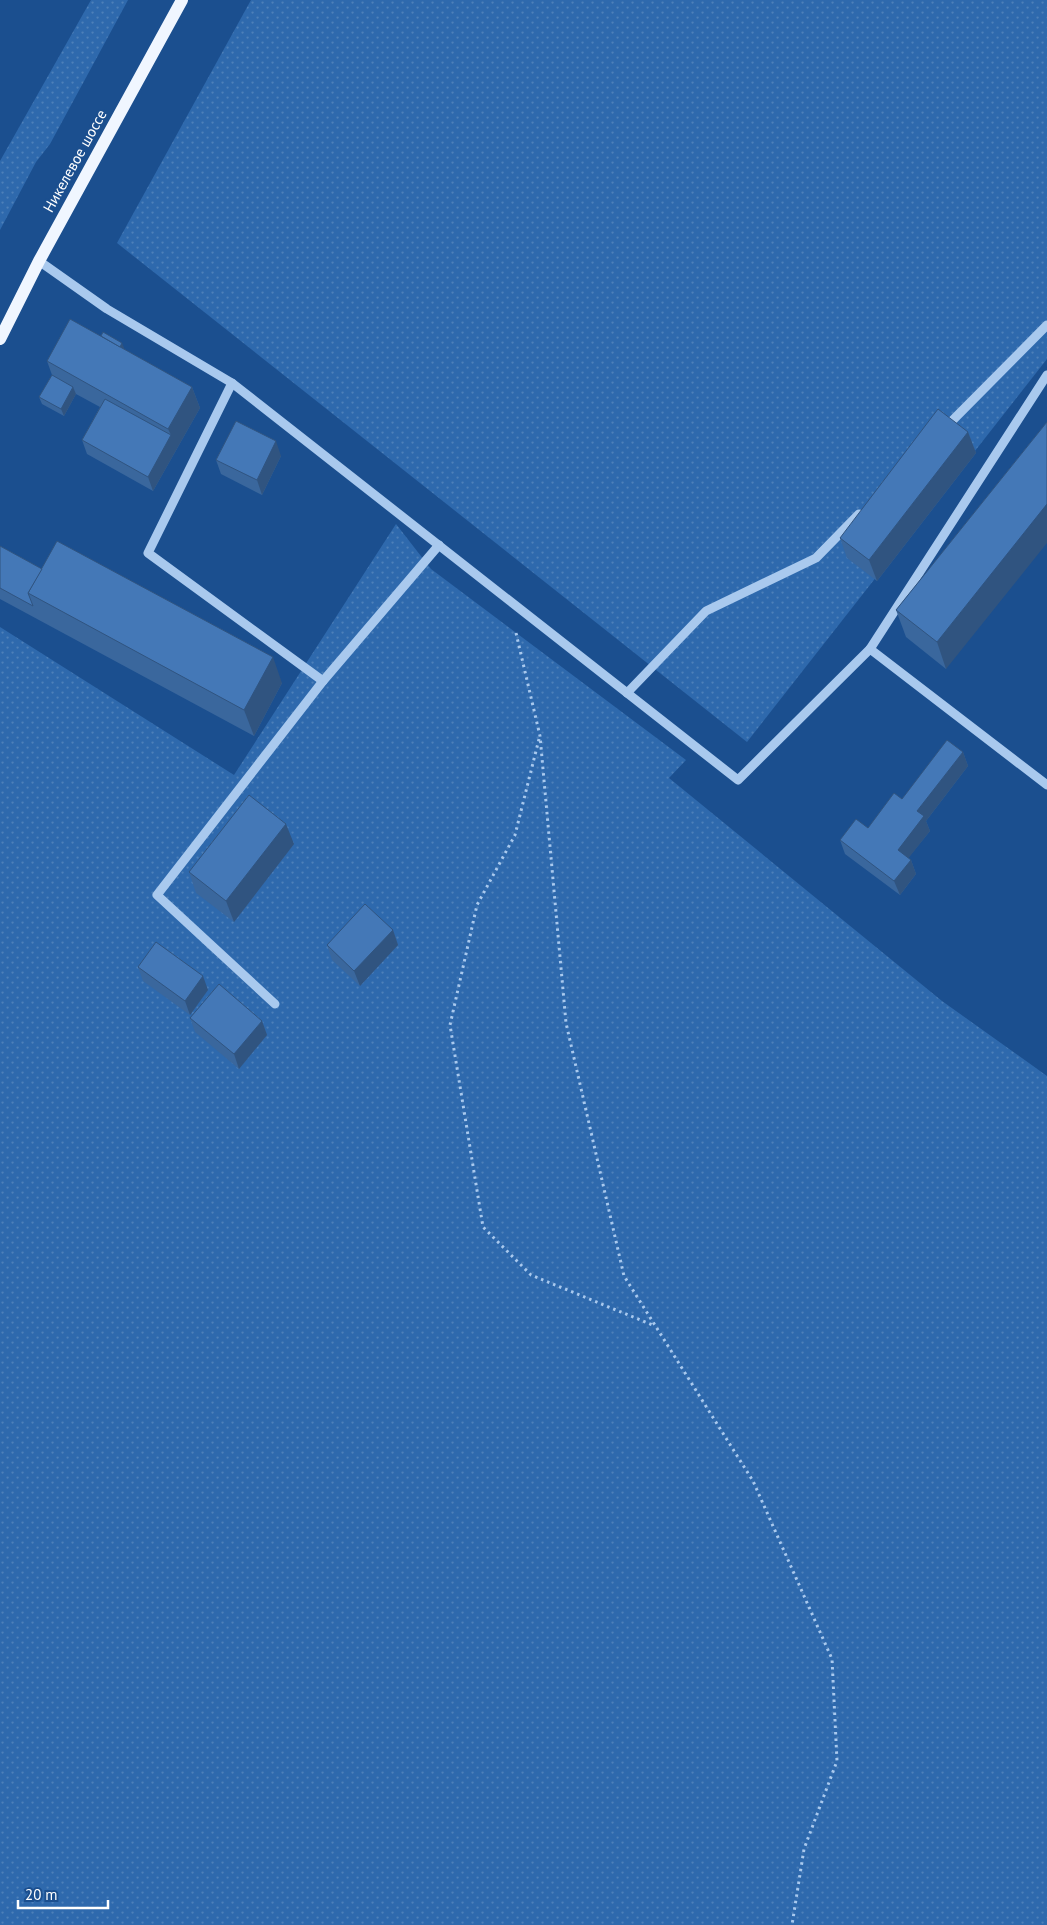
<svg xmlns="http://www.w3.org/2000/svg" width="1047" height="1925" font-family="'PT Sans',sans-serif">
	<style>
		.green { fill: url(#green-dots) }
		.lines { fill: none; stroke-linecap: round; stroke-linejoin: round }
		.path { stroke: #a9c9ee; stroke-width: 3; stroke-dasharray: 2.5 4; stroke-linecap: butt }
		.minor { stroke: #a9c9ee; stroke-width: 9 }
		.major { stroke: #f0f6ff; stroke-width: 12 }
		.wall { fill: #3a679d }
		.shaded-wall { fill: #305480 }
		.building { fill: #4478b7; stroke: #305480 }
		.labels { text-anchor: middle; stroke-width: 4.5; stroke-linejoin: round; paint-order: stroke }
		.street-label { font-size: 15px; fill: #fff; stroke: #1b4f8f }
	</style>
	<defs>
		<pattern id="green-dots" width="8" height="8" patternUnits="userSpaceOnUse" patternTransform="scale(1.25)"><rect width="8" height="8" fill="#2e69ad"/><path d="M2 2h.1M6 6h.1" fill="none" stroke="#4d80b9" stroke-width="1.8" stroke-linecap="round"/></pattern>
	</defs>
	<rect width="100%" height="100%" fill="#1b4f8f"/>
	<g class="green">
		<polygon points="91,0 128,0 50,144 36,162 0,230 0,161"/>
		<polygon points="251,0 1047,0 1047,359 747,742 117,243"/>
		<polygon points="396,524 431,569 686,760 669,778 942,1001 1047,1076 1047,1925 0,1925 0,627 234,775"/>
	</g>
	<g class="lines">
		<g class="path">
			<polyline points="516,633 540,736 566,1023 624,1276 753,1481 832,1659 837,1761 804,1849 792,1925"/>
			<polyline points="539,739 515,835 477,905 450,1025 483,1227 531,1275 655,1326"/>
		</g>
		<g class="minor">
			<polyline points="39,261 107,309 232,383 738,780 870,649 1047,785"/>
			<polyline points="232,383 148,553 323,681"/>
			<polyline points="944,429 1047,325"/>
			<polyline points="870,649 1047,375"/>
			<polyline points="627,693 706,611 816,558 859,514"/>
			<polyline points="275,1004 157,895 323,681 439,545"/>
		</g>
		<polyline class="major" points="0,339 39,261 182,0"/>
	</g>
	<g class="wall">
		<polygon points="125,350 192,387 200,408 153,491 87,454 82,440 100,407 76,394 64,416 42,404 39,397 52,375 47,361"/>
		<polygon points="1047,422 946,669 906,637 896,610"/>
		<polygon points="968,432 976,453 877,581 847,558 840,538"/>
		<polygon points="281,456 262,495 221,474 216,460"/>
		<polygon points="0,546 42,569 282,683 254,736 0,599"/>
		<polygon points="963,752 968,766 926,821 930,831 908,858 911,860 916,874 900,895 845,854 840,840 868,828 902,799"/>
		<polygon points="294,844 234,922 196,893 189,872"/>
		<polygon points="393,930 398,945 360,986 332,960 327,945"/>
		<polygon points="138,967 208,990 190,1015 143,981"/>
		<polygon points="190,1018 262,1021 267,1035 239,1069 195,1032"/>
	</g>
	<g class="shaded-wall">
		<polygon points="122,343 125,350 116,355"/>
		<polygon points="73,387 76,394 64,416 61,409"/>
		<polygon points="192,387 200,408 153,491 148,477 171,435 168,429"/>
		<polygon points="968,432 976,453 877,581 869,560"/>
		<polygon points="276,441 281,456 262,495 257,480"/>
		<polygon points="1047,504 1047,543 946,669 937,642"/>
		<polygon points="273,657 282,683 254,736 244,710"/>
		<polygon points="963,752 968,766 926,821 930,831 903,865 898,850 917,811"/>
		<polygon points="286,824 294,844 234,922 226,901"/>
		<polygon points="911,860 916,874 900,895 894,881"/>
		<polygon points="393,930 398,945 360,986 354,971"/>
		<polygon points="203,976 208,990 190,1015 185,1001"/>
		<polygon points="262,1021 267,1035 239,1069 234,1054"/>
	</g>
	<g class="building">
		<polygon points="70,319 192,387 168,429 47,361"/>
		<polygon points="103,332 122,343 120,347 101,336"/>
		<polygon points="52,375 73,387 61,409 39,397"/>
		<polygon points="105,399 171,435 148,477 82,440"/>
		<polygon points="938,409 968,432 869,560 840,538"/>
		<polygon points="236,421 276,441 257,480 216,460"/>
		<polygon points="1047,422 1047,504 937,642 896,610"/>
		<polygon points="57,541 273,657 244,710 28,593"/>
		<polygon points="0,546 42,569 28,593 33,606 0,588"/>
		<polygon points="947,740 963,752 917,811 924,816 898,850 911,860 894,881 840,840 856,819 868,828 894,793 902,799"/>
		<polygon points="249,795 286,824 226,901 189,872"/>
		<polygon points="365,904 393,930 354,971 327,945"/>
		<polygon points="156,942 203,976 185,1001 138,967"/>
		<polygon points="219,984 262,1021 234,1054 190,1018"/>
	</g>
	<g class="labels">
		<g class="street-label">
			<text transform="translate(75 161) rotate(-61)" y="5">Никелевое шоссе</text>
		</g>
	</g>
	<path d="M18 1900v8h90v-8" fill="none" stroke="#ffffff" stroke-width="2.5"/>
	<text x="25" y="1900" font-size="15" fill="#ffffff" stroke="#1b4f8f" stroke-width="4" paint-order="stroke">20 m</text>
</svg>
